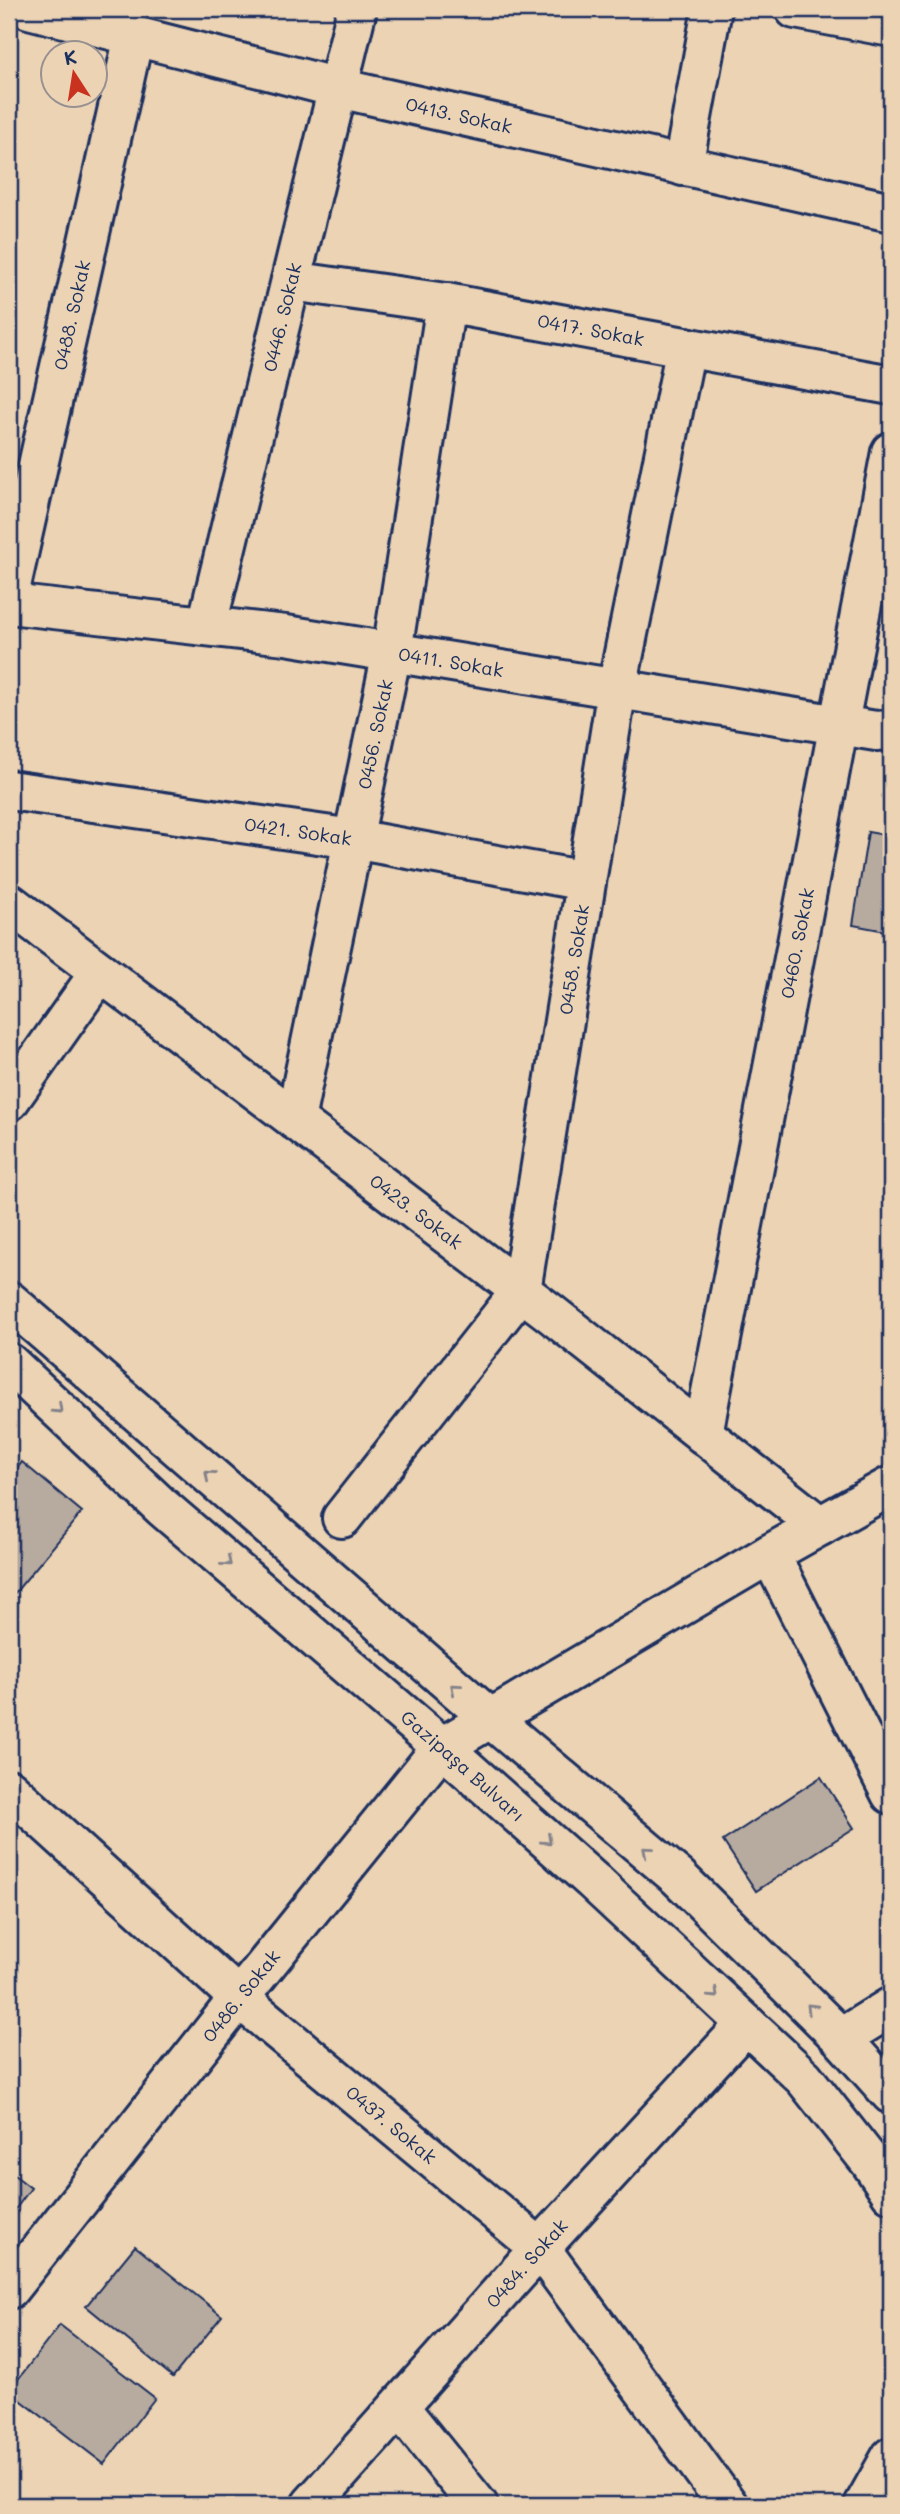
<svg xmlns="http://www.w3.org/2000/svg" width="900" height="2514" font-family="Mali,sans-serif">
	<style>
		.building { fill: #b7aa9f; stroke: #1b2f5e; stroke-width: 2 }
		.lines { fill: none; stroke-linecap: round; stroke-linejoin: round }
		.street-casing { stroke: #1b2f5e; stroke-width: 44 }
		.secondary-casing { stroke: #1b2f5e; stroke-width: 44 }
		.street { stroke: #ebd3b4; stroke-width: 38 }
		.secondary { stroke: #ebd3b4; stroke-width: 38 }
		.oneway { stroke: #838189 }
		.labels { text-anchor: middle; stroke-width: 6; stroke-linejoin: round; paint-order: stroke }
		.street-label { font-size: 19px; fill: #1b2f5e; stroke: #ebd3b4 }
	</style>
	<rect width="100%" height="100%" fill="#ebd3b4"/>
	<filter id="ink" filterUnits="userSpaceOnUse"><feTurbulence type="fractalNoise" baseFrequency=".0143" numOctaves="2"/><feDisplacementMap in="SourceGraphic" scale="14" xChannelSelector="R" yChannelSelector="G"/><feConvolveMatrix kernelMatrix="1 2 1 2 8 2 1 2 1" color-interpolation-filters="sRGB"/></filter>
	<g filter="url(#ink)">
		<g class="building">
			<polygon points="868,832 891,836 891,932 853,925"/>
			<polygon points="22,1462 82,1512 14,1594 9,1589 9,1478"/>
			<polygon points="821,1777 854,1828 756,1891 723,1841"/>
			<polygon points="9,2171 31,2188 9,2218"/>
			<polygon points="135,2246 222,2316 173,2377 86,2306"/>
			<polygon points="60,2325 155,2398 104,2464 9,2391"/>
		</g>
		<g class="lines">
			<g class="street-casing">
				<g id="street">
					<path id="s1" d="M29,9L338,88L891,212"/>
					<polyline points="795,9 891,27"/>
					<polyline points="683,166 712,9"/>
					<path id="s2" d="M291,281L446,303L891,385"/>
					<path id="s3" d="M9,595L134,36"/>
					<path id="s4" d="M9,604L286,635L876,731L891,730"/>
					<path id="s5" d="M207,625L357,9"/>
					<path id="s6" d="M9,790L353,839L586,881"/>
					<path id="s7" d="M9,903L549,1312L820,1526"/>
					<polyline points="9,1101 100,972"/>
					<path id="s8" d="M295,1120L392,652L446,303"/>
					<path id="s9" d="M703,1434L891,452"/>
					<path id="s10" d="M342,1518L521,1291L617,688L686,347"/>
					<polyline points="770,1554 891,1794"/>
					<path id="s11" d="M9,1789L239,1998L540,2248L728,2505"/>
					<polyline points="841,2038 891,2007"/>
					<path id="s12" d="M9,2289L239,1998L442,1747L770,1554L891,1486"/>
					<polyline points="399,2407 478,2505"/>
					<path id="s13" d="M311,2505L540,2248L746,2024"/>
					<polyline points="864,2505 891,2457"/>
				</g>
			</g>
			<g class="secondary-casing">
				<g id="secondary">
					<polyline points="9,1301 491,1719 678,1877 841,2038 891,2094"/>
					<path id="s14" d="M9,1363L162,1507L442,1747L592,1880L804,2078L871,2163L891,2193"/>
				</g>
			</g>
			<use href="#street" class="street"/>
			<use href="#secondary" class="secondary"/>
		</g>
		<defs><path id="oneway-chevron" d="M-2-3.5L2.5 0L-2 3.5" fill="none" stroke-width="1.6" stroke-linecap="round" stroke-linejoin="round" transform="scale(1.75)"/></defs>
		<g class="oneway">
			<use href="#oneway-chevron" transform="translate(58 1409) rotate(43)"/>
			<use href="#oneway-chevron" transform="translate(209 1475) rotate(-139)"/>
			<use href="#oneway-chevron" transform="translate(227 1562) rotate(41)"/>
			<use href="#oneway-chevron" transform="translate(455 1688) rotate(-139)"/>
			<use href="#oneway-chevron" transform="translate(547 1840) rotate(42)"/>
			<use href="#oneway-chevron" transform="translate(647 1851) rotate(-140)"/>
			<use href="#oneway-chevron" transform="translate(714 1994) rotate(43)"/>
			<use href="#oneway-chevron" transform="translate(811 2008) rotate(-135)"/>
		</g>
	</g>
	<g class="labels">
		<g class="street-label">
			<text dy="7" stroke="none"><textPath href="#s1" startOffset="443">0413. Sokak</textPath></text>
			<text dy="7" stroke="none"><textPath href="#s3" startOffset="287">0488. Sokak</textPath></text>
			<text dy="7" stroke="none"><textPath href="#s5" startOffset="317">0446. Sokak</textPath></text>
			<text dy="7" stroke="none"><textPath href="#s2" startOffset="304">0417. Sokak</textPath></text>
			<text dy="7" stroke="none"><textPath href="#s4" startOffset="446">0411. Sokak</textPath></text>
			<text dy="7" stroke="none"><textPath href="#s8" startOffset="394">0456. Sokak</textPath></text>
			<text dy="7" stroke="none"><textPath href="#s6" startOffset="292">0421. Sokak</textPath></text>
			<text dy="7" stroke="none"><textPath href="#s9" startOffset="500">0460. Sokak</textPath></text>
			<text dy="7" stroke="none"><textPath href="#s10" startOffset="625">0458. Sokak</textPath></text>
			<text dy="7" stroke="none"><textPath href="#s7" startOffset="511">0423. Sokak</textPath></text>
			<text dy="7" stroke="none"><textPath href="#s14" startOffset="607">Gazipaşa Bulvarı</textPath></text>
			<text dy="7" stroke="none"><textPath href="#s12" startOffset="374">0486. Sokak</textPath></text>
			<text dy="7" stroke="none"><textPath href="#s11" startOffset="509">0437. Sokak</textPath></text>
			<text dy="7" stroke="none"><textPath href="#s13" startOffset="324">0484. Sokak</textPath></text>
		</g>
	</g>
	<rect width="900" height="2514" fill="none" stroke="#ebd3b4" stroke-width="35"/>
	<rect x="18" y="18" width="865" height="2479" fill="none" stroke="#1b2f5e" stroke-width="2.5" filter="url(#ink)"/>
	<g transform="translate(74 74) rotate(348)"><circle r="33" fill="#ebd3b4" stroke="#989192" stroke-width="2"/>
	<path d="M0-5L12 26L0 18L-12 26Z" fill="#c8321e"/>
	<text y="-10" font-size="19" font-weight="bold" text-anchor="middle" fill="#1b2f5e">K</text>
	</g>
</svg>
